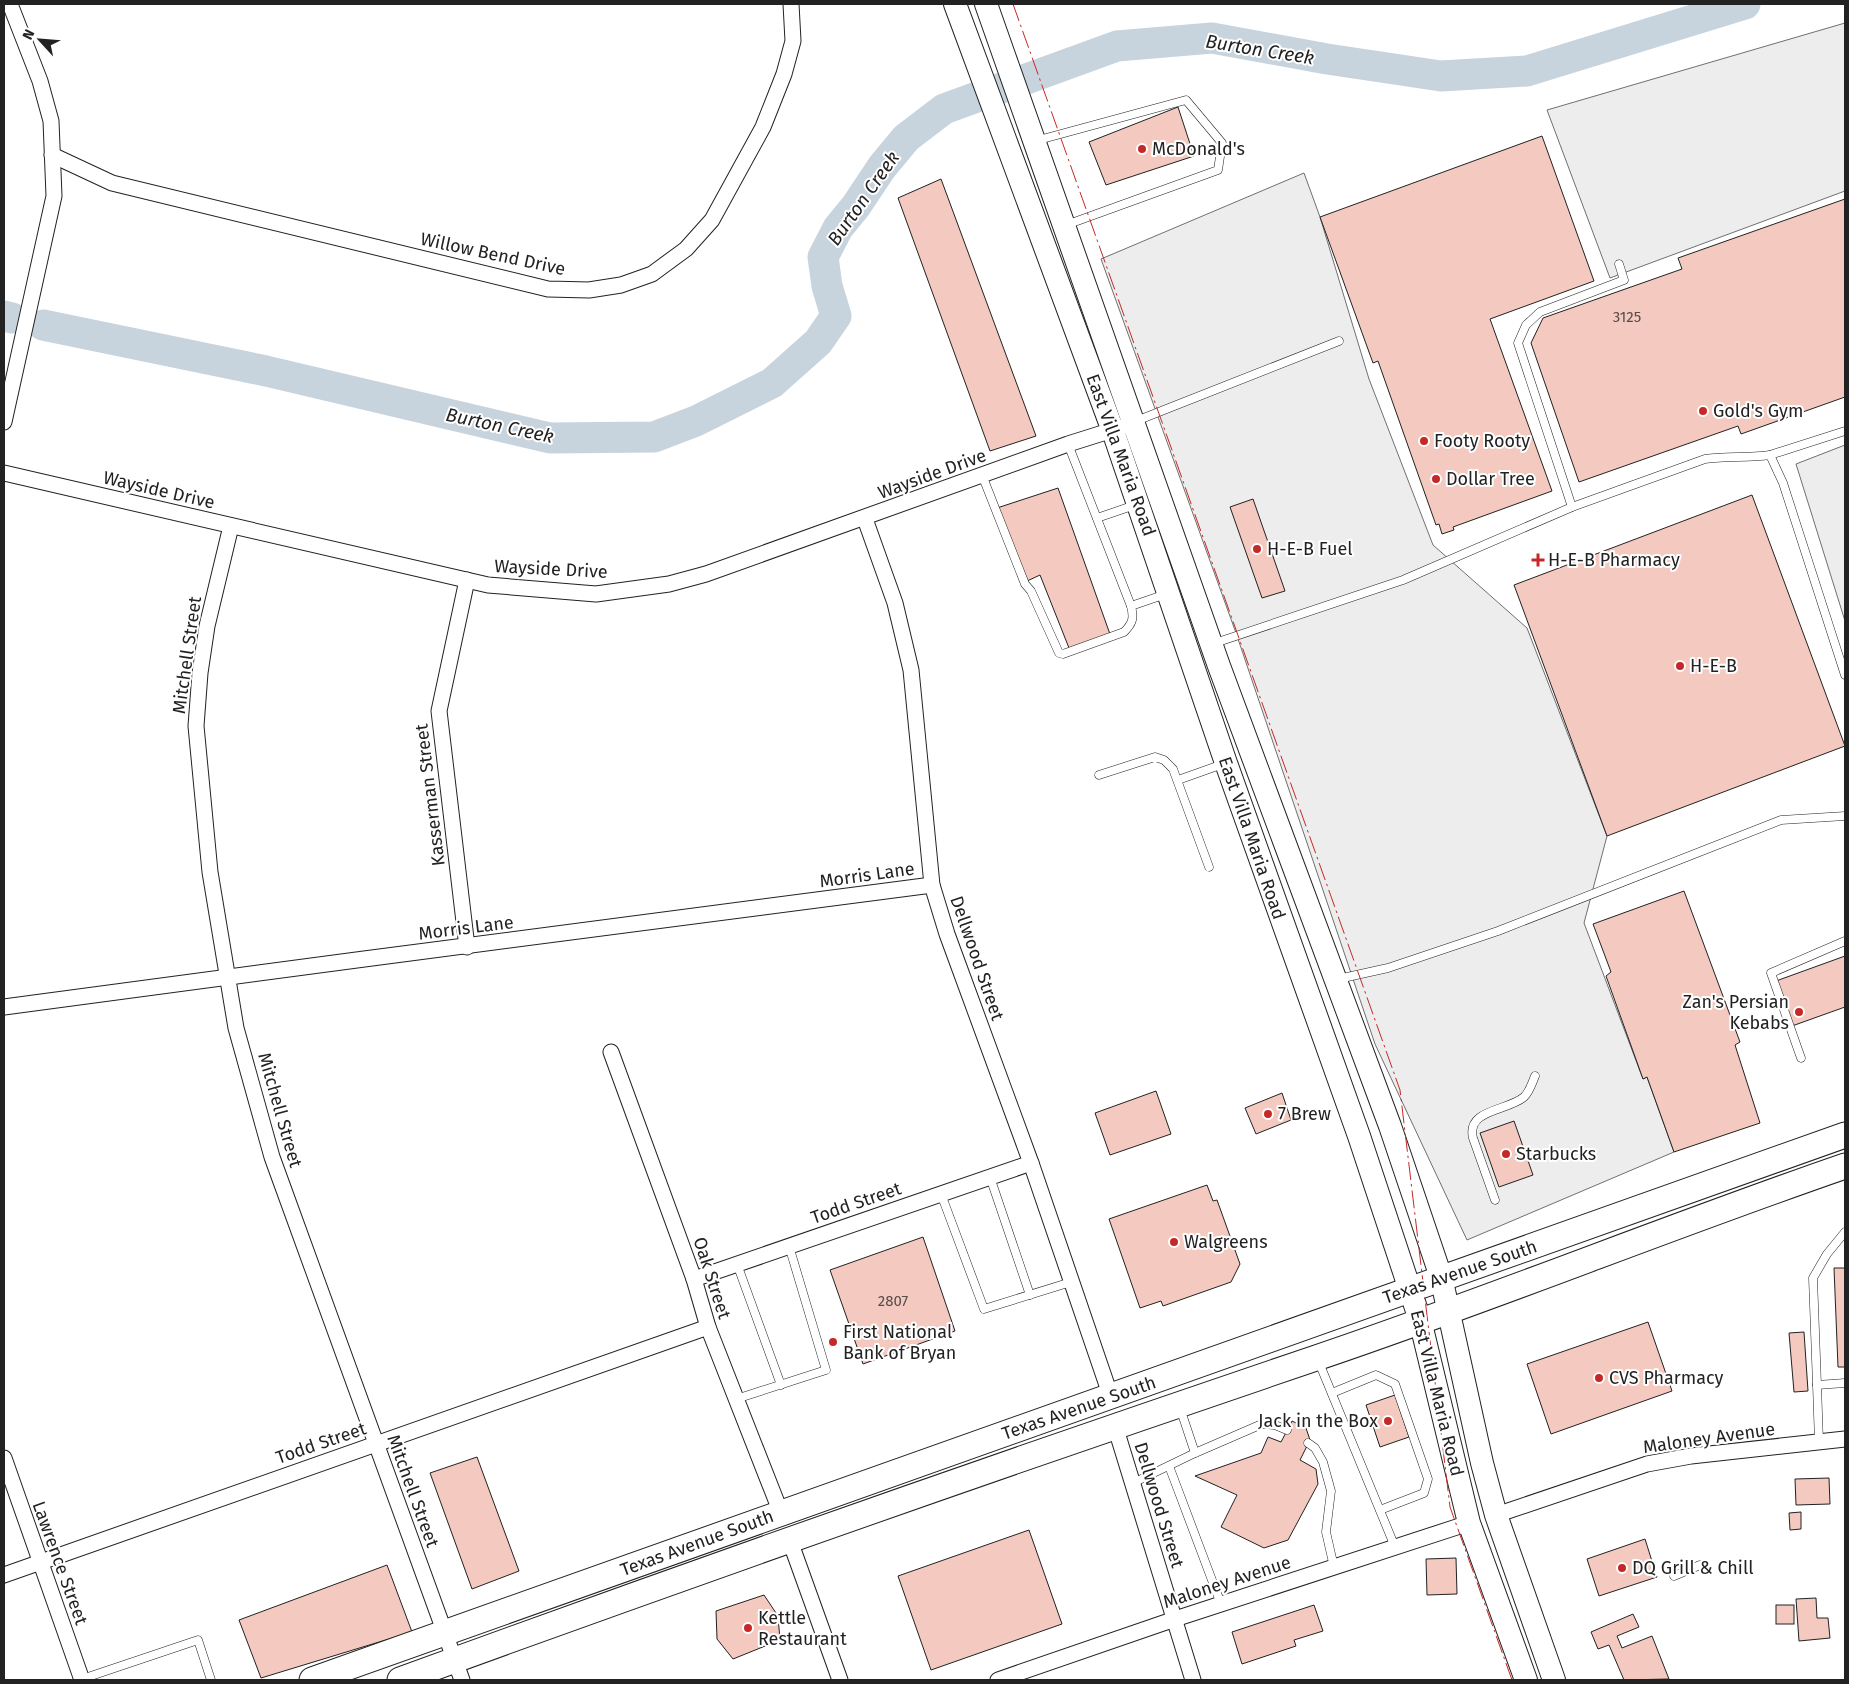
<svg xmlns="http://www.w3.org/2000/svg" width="1849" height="1684" font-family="'Fira Sans',sans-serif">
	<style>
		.parking { fill: #ededed; stroke: #6f6f6f }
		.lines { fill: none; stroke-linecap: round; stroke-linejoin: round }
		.river { stroke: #c7d3dd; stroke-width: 31 }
		.building { fill: #f3c9c0; stroke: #222 }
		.service-casing { stroke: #222; stroke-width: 9 }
		.minor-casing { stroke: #222; stroke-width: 17 }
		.secondary-casing { stroke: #222; stroke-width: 24 }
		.primary-casing { stroke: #222; stroke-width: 27 }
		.service { stroke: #fff; stroke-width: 8 }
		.minor { stroke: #fff; stroke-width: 15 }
		.secondary { stroke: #fff; stroke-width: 22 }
		.primary { stroke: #fff; stroke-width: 25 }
		.power { stroke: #c62828; stroke-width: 1; stroke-dasharray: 18 4 2.5 4; stroke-linecap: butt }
		.poi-dot { fill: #c62828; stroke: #fff; stroke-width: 2 }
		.labels { text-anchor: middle; stroke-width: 4; stroke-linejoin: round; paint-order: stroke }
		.number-label { font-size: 15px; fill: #564c4a }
		.poi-label { font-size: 18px; fill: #222; stroke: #fff; text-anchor: start }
		.street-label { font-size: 18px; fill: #222; stroke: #fff }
		.water-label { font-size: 19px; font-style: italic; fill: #222; stroke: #fff }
	</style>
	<rect width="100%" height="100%" fill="#fff"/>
	<g class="parking">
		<polygon points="1845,23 1845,191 1610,278 1547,110"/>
		<polygon points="1304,173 1320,217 1369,379 1433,545 1527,628 1607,836 1584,923 1643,1079 1647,1077 1674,1152 1467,1240 1375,1044 1236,633 1101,259"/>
		<polygon points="1845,445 1845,621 1796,464"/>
	</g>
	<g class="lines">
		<g class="river">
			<polyline points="4,316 12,318"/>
			<polyline points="43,325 266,371 550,438 654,437 696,421 772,383 818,342 836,316 827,286 823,257 838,228 856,206 882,167 906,138 944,109 1117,46 1212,38 1327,59 1441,76 1527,71 1745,4"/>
		</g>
	</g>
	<g class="building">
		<polygon points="1178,107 1194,156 1106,185 1089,142"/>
		<polygon points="1542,136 1594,281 1490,319 1552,491 1453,527 1454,530 1442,534 1439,524 1436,525 1378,361 1373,363 1320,217"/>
		<polygon points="941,179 1036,436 990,451 898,198"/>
		<polygon points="1845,199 1845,397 1741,434 1738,426 1579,482 1531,343 1543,318 1682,269 1678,258"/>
		<polygon points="1058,488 1111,637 1069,648 1040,575 1025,582 997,508"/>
		<polygon points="1752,495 1845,746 1607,836 1514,585"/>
		<polygon points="1253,499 1285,591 1262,598 1230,507"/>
		<polygon points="1684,891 1740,1042 1735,1045 1760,1123 1674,1152 1647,1077 1643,1079 1606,976 1611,972 1593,924"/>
		<polygon points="1845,956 1845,1007 1792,1026 1776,981"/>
		<polygon points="1156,1091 1171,1134 1110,1155 1095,1113"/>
		<polygon points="1282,1093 1291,1120 1256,1134 1245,1108"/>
		<polygon points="1514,1121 1533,1175 1499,1187 1480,1133"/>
		<polygon points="1207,1185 1213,1201 1217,1200 1240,1264 1231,1282 1163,1306 1161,1301 1140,1308 1109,1219"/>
		<polygon points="923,1237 955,1331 863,1364 830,1270"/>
		<polygon points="1834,1268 1845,1268 1845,1367 1838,1367"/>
		<polygon points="1648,1322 1672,1391 1551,1434 1527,1364"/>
		<polygon points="1804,1332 1808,1391 1794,1392 1789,1333"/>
		<polygon points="1395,1395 1409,1437 1380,1447 1366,1405"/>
		<polygon points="1292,1421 1306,1428 1310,1440 1300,1460 1316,1469 1318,1484 1288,1540 1264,1548 1221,1527 1237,1495 1195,1476 1261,1453 1268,1437 1281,1442"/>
		<polygon points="477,1457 519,1571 472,1589 430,1473"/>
		<polygon points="1829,1478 1830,1504 1796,1505 1795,1479"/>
		<polygon points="1801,1512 1801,1529 1790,1530 1789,1513"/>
		<polygon points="1029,1530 1062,1624 931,1670 898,1576"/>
		<polygon points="1645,1539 1657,1577 1599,1596 1587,1559"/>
		<polygon points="1456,1558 1457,1594 1427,1595 1426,1559"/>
		<polygon points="387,1565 412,1632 261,1678 239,1620"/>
		<polygon points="764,1595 778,1616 780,1640 733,1659 717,1639 716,1611"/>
		<polygon points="1816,1598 1817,1618 1828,1618 1830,1638 1799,1641 1796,1599"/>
		<polygon points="1314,1605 1323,1631 1294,1640 1296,1646 1242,1664 1232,1632"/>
		<rect x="1776" y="1605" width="18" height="19"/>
		<polygon points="1633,1614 1639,1627 1617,1636 1622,1648 1652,1636 1669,1679 1624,1680 1609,1645 1598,1649 1591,1632"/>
	</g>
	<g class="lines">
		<g class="service-casing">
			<g id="service">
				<polyline points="1035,141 1186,100 1222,143 1218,170 1066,225"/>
				<polyline points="1136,421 1339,341"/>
				<polyline points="1068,444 1131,606 1166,594"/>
				<polyline points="1770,455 1845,431"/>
				<path d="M982,475L1025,584L1031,591L1059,653L1063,654L1124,632C1133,623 1134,618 1131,606"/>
				<polyline points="1572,507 1518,343 1526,325 1540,312 1624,280 1619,264"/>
				<polyline points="1097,518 1135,505"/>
				<path d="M1212,644L1403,580L1572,507L1705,459C1727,456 1748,458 1770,455L1783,483L1845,675"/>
				<polyline points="1099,775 1155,757 1164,760 1173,769 1209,867"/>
				<polyline points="1178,780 1223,764"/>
				<polyline points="1338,979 1388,968 1498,931 1781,820 1845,816"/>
				<polyline points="1801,1058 1771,973 1845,941"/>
				<polyline points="990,1177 1030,1295"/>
				<polyline points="941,1194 984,1309 1071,1282"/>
				<path d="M1495,1200L1473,1138C1466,1109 1508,1111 1524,1097C1530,1091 1532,1083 1535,1076"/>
				<polyline points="737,1264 781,1385"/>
				<polyline points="1318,1360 1395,1547"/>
				<polyline points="1817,1385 1813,1278 1827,1254 1845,1232"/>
				<polyline points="1332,1393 1376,1375 1395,1384 1428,1479 1424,1493 1380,1510"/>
				<polyline points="736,1399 826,1370 789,1246"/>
				<polyline points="1819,1442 1817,1385 1845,1383"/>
				<polyline points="1308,1443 1315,1448 1323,1462 1331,1491 1326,1532 1334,1567"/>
				<polyline points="1195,1453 1262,1424 1275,1425 1287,1430"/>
				<polyline points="1169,1466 1221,1604"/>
				<polyline points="1133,1483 1195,1453 1180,1408"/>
				<polyline points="1674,1576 1700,1565"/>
				<polyline points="82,1679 198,1640 211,1680"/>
			</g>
		</g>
		<g class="minor-casing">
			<g id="minor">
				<polyline points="52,155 112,183 548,289 589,290 621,285 652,274 686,249 712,220 763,127 784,74 793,41 791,4"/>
				<polyline points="4,422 54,196 51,121 40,81 10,4"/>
				<polyline points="4,473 488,585 596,594 669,584 706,574 1068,444 1122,427"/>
				<polyline points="865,519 895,603 911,670 932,885 947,934 1031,1163 1111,1397"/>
				<polyline points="231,526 207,626 200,673 196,726 210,872 236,1028 272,1157 462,1680"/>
				<polyline points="467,580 439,711 467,947"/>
				<path d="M4,1007C313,964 623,927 932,885"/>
				<polyline points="611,1052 694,1279 708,1327 781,1513"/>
				<polyline points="694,1279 1031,1163"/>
				<polyline points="1115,1426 1193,1680"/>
				<polyline points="4,1458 82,1680"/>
				<polyline points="1496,1515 1647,1464 1691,1456 1845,1439"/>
				<polyline points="790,1541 840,1680"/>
				<polyline points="4,1575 708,1327"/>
				<polyline points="998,1680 1175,1619 1469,1523"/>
			</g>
		</g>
		<g class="secondary-casing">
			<g id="secondary">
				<polyline points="955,4 1113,431 1226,763 1359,1136 1420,1320 1469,1523 1526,1680"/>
				<polyline points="986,4 1219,666 1390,1126 1441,1277 1482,1463 1496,1515 1554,1680"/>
			</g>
		</g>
		<g class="primary-casing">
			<g id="primary">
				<polyline points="312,1680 1845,1135"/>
				<path d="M400,1680C704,1569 1009,1462 1316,1358C1494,1298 1668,1227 1845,1166"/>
			</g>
		</g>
		<use href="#service" class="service"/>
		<use href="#minor" class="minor"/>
		<use href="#secondary" class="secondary"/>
		<use href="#primary" class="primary"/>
		<polyline class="power" points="1013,4 1400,1090 1450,1507 1512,1680"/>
	</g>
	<g class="poi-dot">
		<circle cx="1142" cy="149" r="5"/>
		<circle cx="1703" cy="411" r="5"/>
		<circle cx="1424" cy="441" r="5"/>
		<circle cx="1436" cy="479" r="5"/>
		<circle cx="1257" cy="549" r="5"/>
		<path d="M1535.5 552.5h5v5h5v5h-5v5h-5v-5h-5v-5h5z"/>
		<circle cx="1680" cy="666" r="5"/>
		<circle cx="1799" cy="1012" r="5"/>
		<circle cx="1268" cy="1114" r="5"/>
		<circle cx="1506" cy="1154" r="5"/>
		<circle cx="1174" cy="1242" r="5"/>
		<circle cx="833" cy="1342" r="5"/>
		<circle cx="1599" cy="1378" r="5"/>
		<circle cx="1388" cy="1421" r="5"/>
		<circle cx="1622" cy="1568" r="5"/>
		<circle cx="748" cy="1628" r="5"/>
	</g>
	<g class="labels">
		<g class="number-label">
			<text x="1627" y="322">3125</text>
			<text x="893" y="1306">2807</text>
		</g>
		<g class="poi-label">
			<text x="1152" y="155">McDonald's</text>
			<text x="1713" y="417">Gold's Gym</text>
			<text x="1434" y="447">Footy Rooty</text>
			<text x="1446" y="485">Dollar Tree</text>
			<text x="1267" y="555">H-E-B Fuel</text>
			<text x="1548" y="566">H-E-B Pharmacy</text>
			<text x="1690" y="672">H-E-B</text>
			<text x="1789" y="1008" text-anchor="end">Zan's Persian<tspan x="1789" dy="21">Kebabs</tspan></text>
			<text x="1278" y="1120">7 Brew</text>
			<text x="1516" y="1160">Starbucks</text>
			<text x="1184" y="1248">Walgreens</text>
			<text x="843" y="1338">First National<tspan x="843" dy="21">Bank of Bryan</tspan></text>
			<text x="1609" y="1384">CVS Pharmacy</text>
			<text x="1378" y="1427" text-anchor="end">Jack in the Box</text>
			<text x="1632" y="1574">DQ Grill &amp; Chill</text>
			<text x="758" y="1624">Kettle<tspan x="758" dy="21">Restaurant</tspan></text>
		</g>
		<g class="street-label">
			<text transform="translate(493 254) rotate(12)" y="6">Willow Bend Drive</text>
			<text transform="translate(1121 455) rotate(70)" y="6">East Villa Maria Road</text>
			<text transform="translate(932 474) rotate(-20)" y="6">Wayside Drive</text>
			<text transform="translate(159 490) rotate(13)" y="6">Wayside Drive</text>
			<text transform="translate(551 569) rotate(3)" y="6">Wayside Drive</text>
			<text transform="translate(187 655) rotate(-82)" y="6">Mitchell Street</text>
			<text transform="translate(430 795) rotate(-97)" y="6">Kasserman Street</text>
			<text transform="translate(1252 838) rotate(71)" y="6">East Villa Maria Road</text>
			<text transform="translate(867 875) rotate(-8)" y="6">Morris Lane</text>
			<text transform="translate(466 928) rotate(-7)" y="6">Morris Lane</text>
			<text transform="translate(977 958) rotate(71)" y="6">Dellwood Street</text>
			<text transform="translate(280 1110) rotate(74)" y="6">Mitchell Street</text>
			<text transform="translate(856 1203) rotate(-19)" y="6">Todd Street</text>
			<text transform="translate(1460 1272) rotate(-19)" y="6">Texas Avenue South</text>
			<text transform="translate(712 1278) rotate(72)" y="6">Oak Street</text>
			<text transform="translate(1437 1393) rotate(76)" y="6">East Villa Maria Road</text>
			<text transform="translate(1079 1408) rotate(-19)" y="6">Texas Avenue South</text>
			<text transform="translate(1709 1438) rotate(-8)" y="6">Maloney Avenue</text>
			<text transform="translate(321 1443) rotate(-19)" y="6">Todd Street</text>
			<text transform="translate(413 1491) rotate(70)" y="6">Mitchell Street</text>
			<text transform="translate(1159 1505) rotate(73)" y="6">Dellwood Street</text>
			<text transform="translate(697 1543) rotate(-20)" y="6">Texas Avenue South</text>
			<text transform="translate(60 1563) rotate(70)" y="6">Lawrence Street</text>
			<text transform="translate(1227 1582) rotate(-18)" y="6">Maloney Avenue</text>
		</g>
		<g class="water-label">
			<text transform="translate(1260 49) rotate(9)" y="7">Burton Creek</text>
			<text transform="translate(863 198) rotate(-55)" y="7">Burton Creek</text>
			<text transform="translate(500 425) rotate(12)" y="7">Burton Creek</text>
		</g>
	</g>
	<rect width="1849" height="1684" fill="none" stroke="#222222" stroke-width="10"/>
	<g transform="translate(40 40) rotate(296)" stroke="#ffffff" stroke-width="4" paint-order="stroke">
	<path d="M0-4L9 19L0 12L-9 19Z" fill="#222222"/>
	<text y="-8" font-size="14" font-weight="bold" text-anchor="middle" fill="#222222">N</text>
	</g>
</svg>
